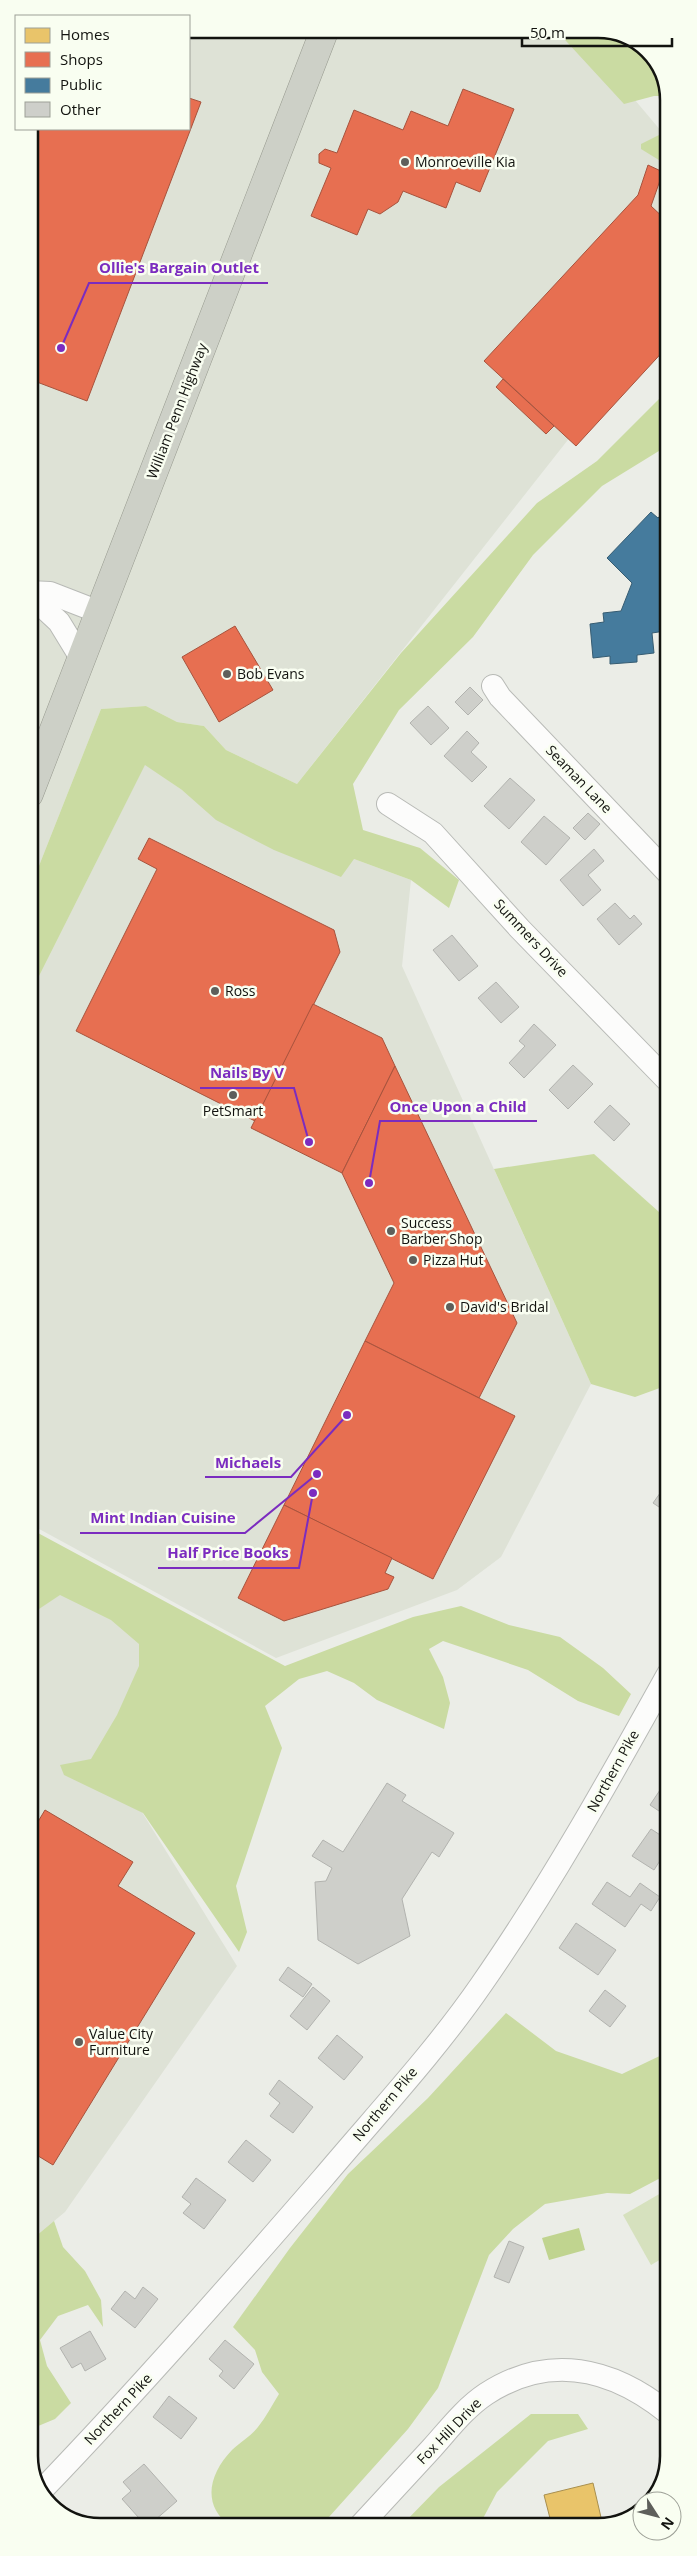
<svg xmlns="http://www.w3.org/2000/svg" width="697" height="2556" font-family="'Open Sans',sans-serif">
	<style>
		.built { fill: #dee2d6 }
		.green { fill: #d6e1be }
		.forest { fill: #cadba2 }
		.water { fill: #c0d48f }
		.homes { fill: #e9c46a; stroke: #a88f4f }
		.shops { fill: #e76f51; stroke: #a7533d }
		.public { fill: #457b9d; stroke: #365c72 }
		.building { fill: #cecfca; stroke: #b2b3af }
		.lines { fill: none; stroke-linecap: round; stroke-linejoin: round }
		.minor-casing { stroke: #b8bab6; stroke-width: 24 }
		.highway-casing { stroke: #979a8f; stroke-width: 29 }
		.minor { stroke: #fcfcfb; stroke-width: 22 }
		.highway { stroke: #cdd0c7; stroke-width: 28 }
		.poi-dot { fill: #5e5f5b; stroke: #f9fef1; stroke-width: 2 }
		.labels { text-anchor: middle; stroke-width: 5; stroke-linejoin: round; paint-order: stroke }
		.poi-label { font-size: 14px; fill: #12130f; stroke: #f9fef1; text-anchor: start }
		.street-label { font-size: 14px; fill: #12130f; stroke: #f9fef1 }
		.rim { fill: none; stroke: #12130f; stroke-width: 2.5 }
		.leader { fill: none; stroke: #7b2cbf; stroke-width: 2 }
		.callout-dot { fill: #7b2cbf; stroke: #f9fef1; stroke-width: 2 }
		.callout-label { font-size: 15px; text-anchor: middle; font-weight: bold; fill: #7b2cbf; stroke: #f9fef1; stroke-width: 5; stroke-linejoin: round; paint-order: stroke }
	</style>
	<rect width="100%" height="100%" fill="#ebede7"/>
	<g class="built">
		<polygon points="189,29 575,29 667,138 667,314 297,784 226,750 204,726 177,722 146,706 101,709 29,891 29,129 189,129"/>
		<polygon points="145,764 182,790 354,859 411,880 402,966 591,1384 501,1557 457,1590 276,1658 30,1524 29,996"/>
		<polygon points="30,1538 267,1668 132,1796 237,1966 65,2212 30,2241"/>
	</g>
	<polygon class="green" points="668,2189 668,2255 651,2265 623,2215"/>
	<g class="forest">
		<polygon points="555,29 606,29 644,47 667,86 667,96 654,96 624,104"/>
		<polygon points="667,131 667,165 641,149 641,144"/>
		<polygon points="667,391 667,446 602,486 533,555 473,637 399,710 353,784 363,830 420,848 459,880 449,908 411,880 354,859 341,877 274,850 216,820 182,790 145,765 29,996 29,891 101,709 146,706 177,722 204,726 226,750 297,784 401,653 537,503 597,461"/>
		<polygon points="594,1154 668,1220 668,1385 635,1397 591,1384 494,1169"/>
		<polygon points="38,1533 285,1666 413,1617 461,1606 509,1625 560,1637 603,1668 631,1694 619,1716 578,1701 528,1670 443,1641 429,1649 443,1677 450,1703 444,1729 377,1700 354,1683 327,1671 299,1679 265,1706 282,1748 236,1886 247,1932 239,1952 143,1813 64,1775 60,1765 91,1759 117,1715 139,1666 139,1644 111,1620 60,1595 30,1615 30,1551"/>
		<path d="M506,2013L556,2051L622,2074L668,2052V2174L630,2194L607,2193L545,2204L513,2229L489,2255L438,2388L408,2429L320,2527H231C201,2505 209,2474 232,2450C240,2442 251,2436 258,2427C266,2417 272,2405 279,2394L262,2372L255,2350L233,2327L290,2248L348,2174L428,2098Z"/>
		<polygon points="54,2221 63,2247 85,2271 101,2300 103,2327 88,2305 58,2316 40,2340 47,2366 71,2403 55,2419 31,2429 30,2241"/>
		<polygon points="531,2414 578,2414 588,2429 548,2441 497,2492 479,2526 401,2526 439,2487"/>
	</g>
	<polygon class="water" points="579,2228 585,2250 549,2260 542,2238"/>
	<polygon class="homes" points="593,2483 603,2526 552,2526 544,2495"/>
	<g class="shops">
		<polygon points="463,89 514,109 480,192 456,182 446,208 403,191 398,202 380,214 368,209 357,235 311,216 331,168 319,163 319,154 325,149 337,153 354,110 403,130 411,111 448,126"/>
		<polygon points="189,98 201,102 87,401 29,379 29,129 189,129"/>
		<polygon points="648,165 663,172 651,206 667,221 667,347 576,446 484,361 638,195"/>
		<polygon points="503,379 554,426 546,434 496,387"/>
		<polygon points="235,626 273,690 219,722 182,657"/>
		<polygon points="149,838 334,930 340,952 255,1121 76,1031 157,869 138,859"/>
		<polygon points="313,1004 382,1038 395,1066 342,1173 251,1128"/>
		<polygon points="395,1066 517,1323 479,1398 365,1341 394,1283 342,1173"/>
		<polygon points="365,1341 515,1416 433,1579 284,1505"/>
		<polygon points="284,1505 392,1558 385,1573 394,1577 388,1589 284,1621 238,1598"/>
		<polygon points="45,1810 133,1862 118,1886 195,1933 53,2165 30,2151 30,1835"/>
	</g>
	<polygon class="public" points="667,508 667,591 662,596 667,601 667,644 665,631 652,633 654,653 637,655 637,662 610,664 610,656 593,658 590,624 604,622 603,613 621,611 632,583 607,558 651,512 658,518"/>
	<g class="building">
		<polygon points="470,687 483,700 468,715 455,702"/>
		<polygon points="428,706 449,728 431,745 410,723"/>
		<polygon points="467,731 479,743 471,752 487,767 472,782 444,756"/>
		<polygon points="510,778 535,800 509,829 484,806"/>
		<polygon points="588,813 600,824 585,840 573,828"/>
		<polygon points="544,816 570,838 546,865 521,842"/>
		<polygon points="594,849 604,861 588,875 601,890 583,906 560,880"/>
		<polygon points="615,903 630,919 634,915 642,924 619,945 597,919"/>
		<polygon points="452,935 478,966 459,981 433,950"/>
		<polygon points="496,982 519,1007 501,1023 478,998"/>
		<polygon points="534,1024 556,1045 524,1078 509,1063 525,1046 519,1041"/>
		<polygon points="573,1065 593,1084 568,1109 549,1090"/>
		<polygon points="610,1105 630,1124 614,1141 594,1122"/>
		<polygon points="668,1482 668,1513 653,1503"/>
		<polygon points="668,1778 668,1817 650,1805"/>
		<polygon points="387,1783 406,1795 402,1801 454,1833 439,1857 432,1852 402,1899 410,1936 358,1964 318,1940 315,1882 326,1881 332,1868 312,1856 323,1840 343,1852"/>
		<polygon points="651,1829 668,1840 668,1848 654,1870 632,1856"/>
		<polygon points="607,1882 630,1897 640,1883 660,1897 651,1911 641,1904 625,1927 592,1904"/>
		<polygon points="576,1923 616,1950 598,1975 559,1948"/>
		<polygon points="288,1967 312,1984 303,1997 279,1980"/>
		<polygon points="313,1987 330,2001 307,2030 290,2016"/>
		<polygon points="605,1990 626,2006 610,2027 589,2011"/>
		<polygon points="337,2035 363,2057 344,2080 318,2058"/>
		<polygon points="279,2080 313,2107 293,2133 270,2116 280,2103 269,2094"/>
		<polygon points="246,2140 271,2160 253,2182 228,2162"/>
		<polygon points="196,2178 226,2200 204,2229 183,2213 191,2204 182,2197"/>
		<polygon points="509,2241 524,2247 509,2283 494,2277"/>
		<polygon points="143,2287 158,2299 135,2328 111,2309 125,2291 135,2299"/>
		<polygon points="90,2331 106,2359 85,2371 81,2363 72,2368 60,2348"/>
		<polygon points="225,2340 254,2364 234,2389 219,2376 223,2371 209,2359"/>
		<polygon points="169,2396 197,2418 181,2439 153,2417"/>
		<polygon points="144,2464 177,2501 147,2527 122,2499 131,2491 123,2482"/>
	</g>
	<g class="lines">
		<g class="minor-casing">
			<g id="minor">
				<polyline points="29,592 50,593 99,612"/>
				<polyline points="29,594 59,622 81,658"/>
				<polyline points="493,686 500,697 667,872"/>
				<polyline points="388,804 433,833 520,929 667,1080"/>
				<path d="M42,2490C139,2389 231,2284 323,2178C376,2115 434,2053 481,1985C550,1886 609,1780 668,1674"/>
				<path d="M360,2526C384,2500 408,2474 432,2448C449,2429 465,2408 486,2394C549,2353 612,2368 668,2413"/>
			</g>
		</g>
		<g class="highway-casing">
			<polyline id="highway" points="29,794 325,29"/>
		</g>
		<use href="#minor" class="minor"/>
		<use href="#highway" class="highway"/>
	</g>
	<g class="poi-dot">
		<circle cx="405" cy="162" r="5"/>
		<circle cx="227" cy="674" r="5"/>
		<circle cx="215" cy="991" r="5"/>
		<circle cx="233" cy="1095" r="5"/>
		<circle cx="391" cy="1231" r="5"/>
		<circle cx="413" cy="1260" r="5"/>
		<circle cx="450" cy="1307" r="5"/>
		<circle cx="79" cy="2042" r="5"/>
	</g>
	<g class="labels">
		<g class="poi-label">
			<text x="415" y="167">Monroeville Kia</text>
			<text x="237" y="679">Bob Evans</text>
			<text x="225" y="996">Ross</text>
			<text x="233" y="1116" text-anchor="middle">PetSmart</text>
			<text x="401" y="1228">Success<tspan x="401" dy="16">Barber Shop</tspan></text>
			<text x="423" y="1265">Pizza Hut</text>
			<text x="460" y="1312">David's Bridal</text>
			<text x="89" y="2039">Value City<tspan x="89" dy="16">Furniture</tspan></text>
		</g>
		<g class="street-label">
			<text transform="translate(177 411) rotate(-69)" y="5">William Penn Highway</text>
			<text transform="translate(579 779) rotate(46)" y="5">Seaman Lane</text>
			<text transform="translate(531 938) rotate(47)" y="5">Summers Drive</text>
			<text transform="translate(613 1771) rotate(-61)" y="5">Northern Pike</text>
			<text transform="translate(385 2104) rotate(-50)" y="5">Northern Pike</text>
			<text transform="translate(118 2409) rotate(-47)" y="5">Northern Pike</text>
			<text transform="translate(449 2431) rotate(-46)" y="5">Fox Hill Drive</text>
		</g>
	</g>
	<path d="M0 0H697V2556H0ZM100 38H598A62 62 0 0 1 660 100V2456A62 62 0 0 1 598 2518H100A62 62 0 0 1 38 2456V100A62 62 0 0 1 100 38Z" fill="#f9fef1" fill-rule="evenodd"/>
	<path class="rim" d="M100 38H598A62 62 0 0 1 660 100V2456A62 62 0 0 1 598 2518H100A62 62 0 0 1 38 2456V100A62 62 0 0 1 100 38Z"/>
	<path class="leader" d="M61 348L89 283H268M309 1142L294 1088H200M369 1183L380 1121H537M347 1415L291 1477H205M317 1474L245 1533H80M313 1493L299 1568H158"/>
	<g class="callout-dot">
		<circle cx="61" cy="348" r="5"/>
		<circle cx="309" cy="1142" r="5"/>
		<circle cx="369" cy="1183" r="5"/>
		<circle cx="347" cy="1415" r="5"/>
		<circle cx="317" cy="1474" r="5"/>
		<circle cx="313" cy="1493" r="5"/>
	</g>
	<g class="callout-label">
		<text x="179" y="273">Ollie's Bargain Outlet</text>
		<text x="247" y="1078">Nails By V</text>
		<text x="458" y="1112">Once Upon a Child</text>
		<text x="248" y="1468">Michaels</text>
		<text x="163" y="1523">Mint Indian Cuisine</text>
		<text x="228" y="1558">Half Price Books</text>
	</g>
	<rect x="15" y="15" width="175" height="115" fill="#f9fef1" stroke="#9da097"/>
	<rect x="25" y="28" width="25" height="15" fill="#e9c46a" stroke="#9da097"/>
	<text x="60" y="40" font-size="15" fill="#12130f">Homes</text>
	<rect x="25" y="52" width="25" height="15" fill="#e76f51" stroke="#9da097"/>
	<text x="60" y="65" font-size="15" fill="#12130f">Shops</text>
	<rect x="25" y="78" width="25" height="15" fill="#457b9d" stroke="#9da097"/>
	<text x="60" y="90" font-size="15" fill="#12130f">Public</text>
	<rect x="25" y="102" width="25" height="15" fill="#cecfca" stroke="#9da097"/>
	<text x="60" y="115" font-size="15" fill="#12130f">Other</text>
	<g transform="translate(657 2516) rotate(126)"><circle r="24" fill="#f9fef1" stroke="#9da097"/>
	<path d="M0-4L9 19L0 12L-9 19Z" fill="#5e5f5b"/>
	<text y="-8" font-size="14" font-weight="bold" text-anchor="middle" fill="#12130f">N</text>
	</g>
	<path d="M522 38v8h150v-8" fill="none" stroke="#12130f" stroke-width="2.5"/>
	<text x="530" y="38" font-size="15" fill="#12130f" stroke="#f9fef1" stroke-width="4" paint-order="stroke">50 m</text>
</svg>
